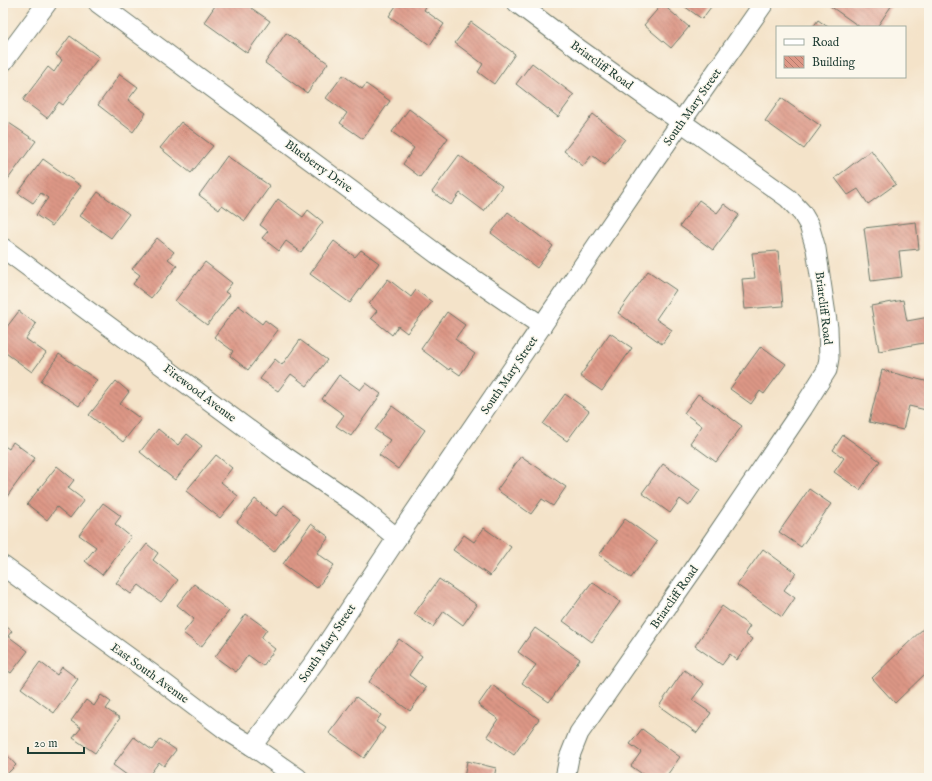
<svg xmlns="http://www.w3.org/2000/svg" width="932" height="781" font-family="'IM FELL English',serif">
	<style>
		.building { fill: url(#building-back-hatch) }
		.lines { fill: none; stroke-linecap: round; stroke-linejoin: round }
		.minor-casing { stroke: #6a7768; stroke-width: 21 }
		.minor { stroke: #fff; stroke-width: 19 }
		.labels { text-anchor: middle; stroke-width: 3; stroke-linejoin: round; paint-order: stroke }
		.street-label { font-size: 12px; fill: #1f3d34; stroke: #fbf7ec }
	</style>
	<defs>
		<pattern id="building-back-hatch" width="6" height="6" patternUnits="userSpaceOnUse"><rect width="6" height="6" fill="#dd9786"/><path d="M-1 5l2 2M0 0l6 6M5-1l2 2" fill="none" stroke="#b37c6e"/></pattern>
	</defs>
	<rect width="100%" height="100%" fill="#fbf7ec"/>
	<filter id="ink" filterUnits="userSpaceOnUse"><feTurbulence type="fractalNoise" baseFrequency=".025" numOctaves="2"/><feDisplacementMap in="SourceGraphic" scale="8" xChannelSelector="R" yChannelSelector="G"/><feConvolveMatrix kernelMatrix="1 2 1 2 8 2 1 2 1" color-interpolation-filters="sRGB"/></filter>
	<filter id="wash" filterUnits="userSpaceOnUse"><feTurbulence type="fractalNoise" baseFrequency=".012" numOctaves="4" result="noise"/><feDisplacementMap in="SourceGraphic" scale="16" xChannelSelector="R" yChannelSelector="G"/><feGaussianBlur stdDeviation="0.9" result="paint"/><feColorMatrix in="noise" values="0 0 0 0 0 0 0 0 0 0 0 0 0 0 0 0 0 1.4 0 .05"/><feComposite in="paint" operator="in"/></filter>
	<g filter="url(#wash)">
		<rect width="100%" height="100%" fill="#f4e3c9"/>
		<g id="blocks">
			<g class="building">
				<polygon points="217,3 244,3 270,21 247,53 204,22"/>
				<polygon points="398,3 428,3 424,10 444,24 430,45 389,16"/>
				<polygon points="687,3 714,3 702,19 684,6"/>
				<polygon points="832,3 889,3 892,5 877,27 860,27 830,6"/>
				<polygon points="662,4 689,27 671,48 644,25"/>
				<polygon points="818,20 828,27 813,27"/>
				<polygon points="471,22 515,54 494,84 478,72 483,64 455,43"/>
				<polygon points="286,33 328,63 307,93 265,63"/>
				<polygon points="70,36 99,57 63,105 59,102 47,118 23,100 48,67 54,72 62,60 56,55"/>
				<polygon points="532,63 574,95 558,117 516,84"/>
				<polygon points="120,74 138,87 128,100 146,113 133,132 98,105"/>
				<polygon points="343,75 362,89 366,84 390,101 363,139 340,123 347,113 326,98"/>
				<polygon points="781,98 821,126 804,149 765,121"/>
				<polygon points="409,109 448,138 420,177 403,164 414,148 392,132"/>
				<polygon points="593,114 625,139 605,165 592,155 583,166 564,151"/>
				<polygon points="181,122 213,146 191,173 160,148"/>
				<polygon points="9,123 36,141 3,186 3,131"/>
				<polygon points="871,150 896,184 868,204 858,189 848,195 835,178"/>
				<polygon points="459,155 502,186 484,211 460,193 451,205 432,192"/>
				<polygon points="227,156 270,186 245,221 222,205 219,210 199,195"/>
				<polygon points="43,159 81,186 52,226 36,215 48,198 41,193 33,203 18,193"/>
				<polygon points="98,192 129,214 111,238 80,216"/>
				<polygon points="278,199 303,217 308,210 323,222 301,252 286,241 279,251 262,238 268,231 260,225"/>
				<polygon points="699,200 717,213 724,204 739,215 713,250 680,226"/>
				<polygon points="508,212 553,246 537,268 491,233"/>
				<polygon points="916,222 919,249 899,251 902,277 871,281 864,228"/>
				<polygon points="157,238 174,252 168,259 177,266 151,298 133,284 140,275 132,269"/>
				<polygon points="334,241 355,257 361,250 379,263 350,303 310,274"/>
				<polygon points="778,251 783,306 745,309 742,279 755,278 752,253"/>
				<polygon points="205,262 232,283 225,292 230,295 207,325 175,301"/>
				<polygon points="648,271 676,290 656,319 672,330 662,344 618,313"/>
				<polygon points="388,279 411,297 416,290 432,302 407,333 398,326 392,335 371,318 377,311 369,304"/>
				<polygon points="903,300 907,321 929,317 929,342 879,351 871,306"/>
				<polygon points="238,305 262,324 265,320 278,330 248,370 230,356 233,351 214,337"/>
				<polygon points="19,311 36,324 26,339 46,353 32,372 3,351 3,332"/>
				<polygon points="447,312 465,325 455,339 475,354 460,375 450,368 449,370 421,349"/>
				<polygon points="610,333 632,348 602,391 580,376"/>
				<polygon points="300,340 327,360 307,386 291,374 278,391 260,379 275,359 282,365"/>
				<polygon points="761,346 786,364 764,394 760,391 751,404 730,389"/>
				<polygon points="59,354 97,380 79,406 41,381"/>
				<polygon points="882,370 929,382 929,399 926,410 909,406 903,430 869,422"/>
				<polygon points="339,375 360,390 366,383 381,394 351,436 336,426 344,415 322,399"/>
				<polygon points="116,381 129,392 120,404 141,419 123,442 89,415"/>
				<polygon points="565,394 589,411 567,441 543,424"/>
				<polygon points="698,394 742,426 716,462 690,443 702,426 684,413"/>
				<polygon points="392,406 425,430 398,469 379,455 390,440 375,430"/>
				<polygon points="158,429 178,445 187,434 202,446 175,480 140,452"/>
				<polygon points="843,435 880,461 860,490 834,472 844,458 833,450"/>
				<polygon points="13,442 35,458 3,502 3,445 9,449"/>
				<polygon points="216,455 232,468 221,482 238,496 220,518 186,491"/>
				<polygon points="521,456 566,487 553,506 542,499 531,514 497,490"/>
				<polygon points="663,464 700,490 689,506 680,499 670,513 642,493"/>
				<polygon points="57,466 74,480 68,488 84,500 70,518 57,507 47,520 27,504"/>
				<polygon points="809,489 831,504 801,547 779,532"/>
				<polygon points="255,499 276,516 284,505 300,518 274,552 237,522"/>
				<polygon points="103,503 121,516 115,524 131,537 102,575 85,561 96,547 79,535"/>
				<polygon points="625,519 657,542 631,578 599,555"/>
				<polygon points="311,524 329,537 317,553 334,565 317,588 283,564"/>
				<polygon points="484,528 511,547 490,576 453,550 464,535 474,542"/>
				<polygon points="147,544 158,553 153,560 178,580 161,602 139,585 131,594 116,583"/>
				<polygon points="763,549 796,573 784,590 795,598 782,617 737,585"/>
				<polygon points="439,579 477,605 463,625 444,611 433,627 414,614"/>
				<polygon points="592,582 620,602 592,642 563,621"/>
				<polygon points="194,584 229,611 201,647 183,633 194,619 177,605"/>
				<polygon points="722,606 750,626 745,634 752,639 737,660 730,654 722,665 695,646"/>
				<polygon points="246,614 267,629 261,638 275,649 263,666 248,655 236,672 215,657"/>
				<polygon points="929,623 929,651 926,654 929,657 929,670 895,703 872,678"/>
				<polygon points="3,624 12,631 8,636 28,651 11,673 4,668 3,670"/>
				<polygon points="535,628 580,659 549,702 522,683 536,665 518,652"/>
				<polygon points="399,639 422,656 409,675 426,688 410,711 369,682"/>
				<polygon points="40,662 57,675 62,667 78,679 54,713 21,688"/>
				<polygon points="684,670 704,684 692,700 711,713 697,733 659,706"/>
				<polygon points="492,685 539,719 514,755 487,736 498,719 478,705"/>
				<polygon points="101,695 111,702 106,709 120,718 95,753 73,738 81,728 71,721 86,700 94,706"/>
				<polygon points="356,697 381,715 376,722 385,728 364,758 329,733"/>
				<polygon points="642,729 680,757 665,778 648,778 631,766 641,752 630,744"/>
				<polygon points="134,737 152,750 160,739 176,750 164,766 159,762 147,778 131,778 113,765"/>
				<polygon points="3,751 16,765 3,778"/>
				<polygon points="467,761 496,768 494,778 464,778"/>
			</g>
		</g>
	</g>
	<g filter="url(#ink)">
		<use href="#blocks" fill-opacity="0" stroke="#6a7768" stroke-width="1"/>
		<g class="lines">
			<g class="minor-casing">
				<g id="minor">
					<polyline points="98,3 437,254 542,326"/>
					<polyline points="517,3 576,47 788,198 802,213 809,225 816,249 828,328 829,358 827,370 803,408 706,551 579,733 569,758 565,778"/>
					<polyline points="3,62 47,3"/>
					<polyline points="3,248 283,455 358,506 397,538"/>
					<polyline points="3,566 152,674 226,730 252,746 298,778"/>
					<polyline points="252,746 316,660 397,538 681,122 764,3"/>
				</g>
			</g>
			<use href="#minor" class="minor"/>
		</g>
	</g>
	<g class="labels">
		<g class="street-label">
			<text transform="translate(602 65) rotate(36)" y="4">Briarcliff Road</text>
			<text transform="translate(692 107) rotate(-55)" y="4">South Mary Street</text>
			<text transform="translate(319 166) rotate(36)" y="4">Blueberry Drive</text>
			<text transform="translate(824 308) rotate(83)" y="4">Briarcliff Road</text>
			<text transform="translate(509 375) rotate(-56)" y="4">South Mary Street</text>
			<text transform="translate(200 393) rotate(37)" y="4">Firewood Avenue</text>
			<text transform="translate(674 597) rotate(-55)" y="4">Briarcliff Road</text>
			<text transform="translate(327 643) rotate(-56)" y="4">South Mary Street</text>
			<text transform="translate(150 673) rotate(36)" y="4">East South Avenue</text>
		</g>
	</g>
	<rect width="932" height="781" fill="none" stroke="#fbf7ec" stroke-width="16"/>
	<rect x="776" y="26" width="130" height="52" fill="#fbf7ec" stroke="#a3ada2"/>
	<rect x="784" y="39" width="20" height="6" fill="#ffffff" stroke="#a3ada2"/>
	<text x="812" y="46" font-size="12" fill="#1f3d34">Road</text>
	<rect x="784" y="56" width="20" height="12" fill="url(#building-back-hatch)" stroke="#a3ada2"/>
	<text x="812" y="66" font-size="12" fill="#1f3d34">Building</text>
	<path d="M28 747v6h56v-6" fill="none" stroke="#1f3d34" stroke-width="2"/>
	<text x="34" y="747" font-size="12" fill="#1f3d34" stroke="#fbf7ec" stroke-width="3" paint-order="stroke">20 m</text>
</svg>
